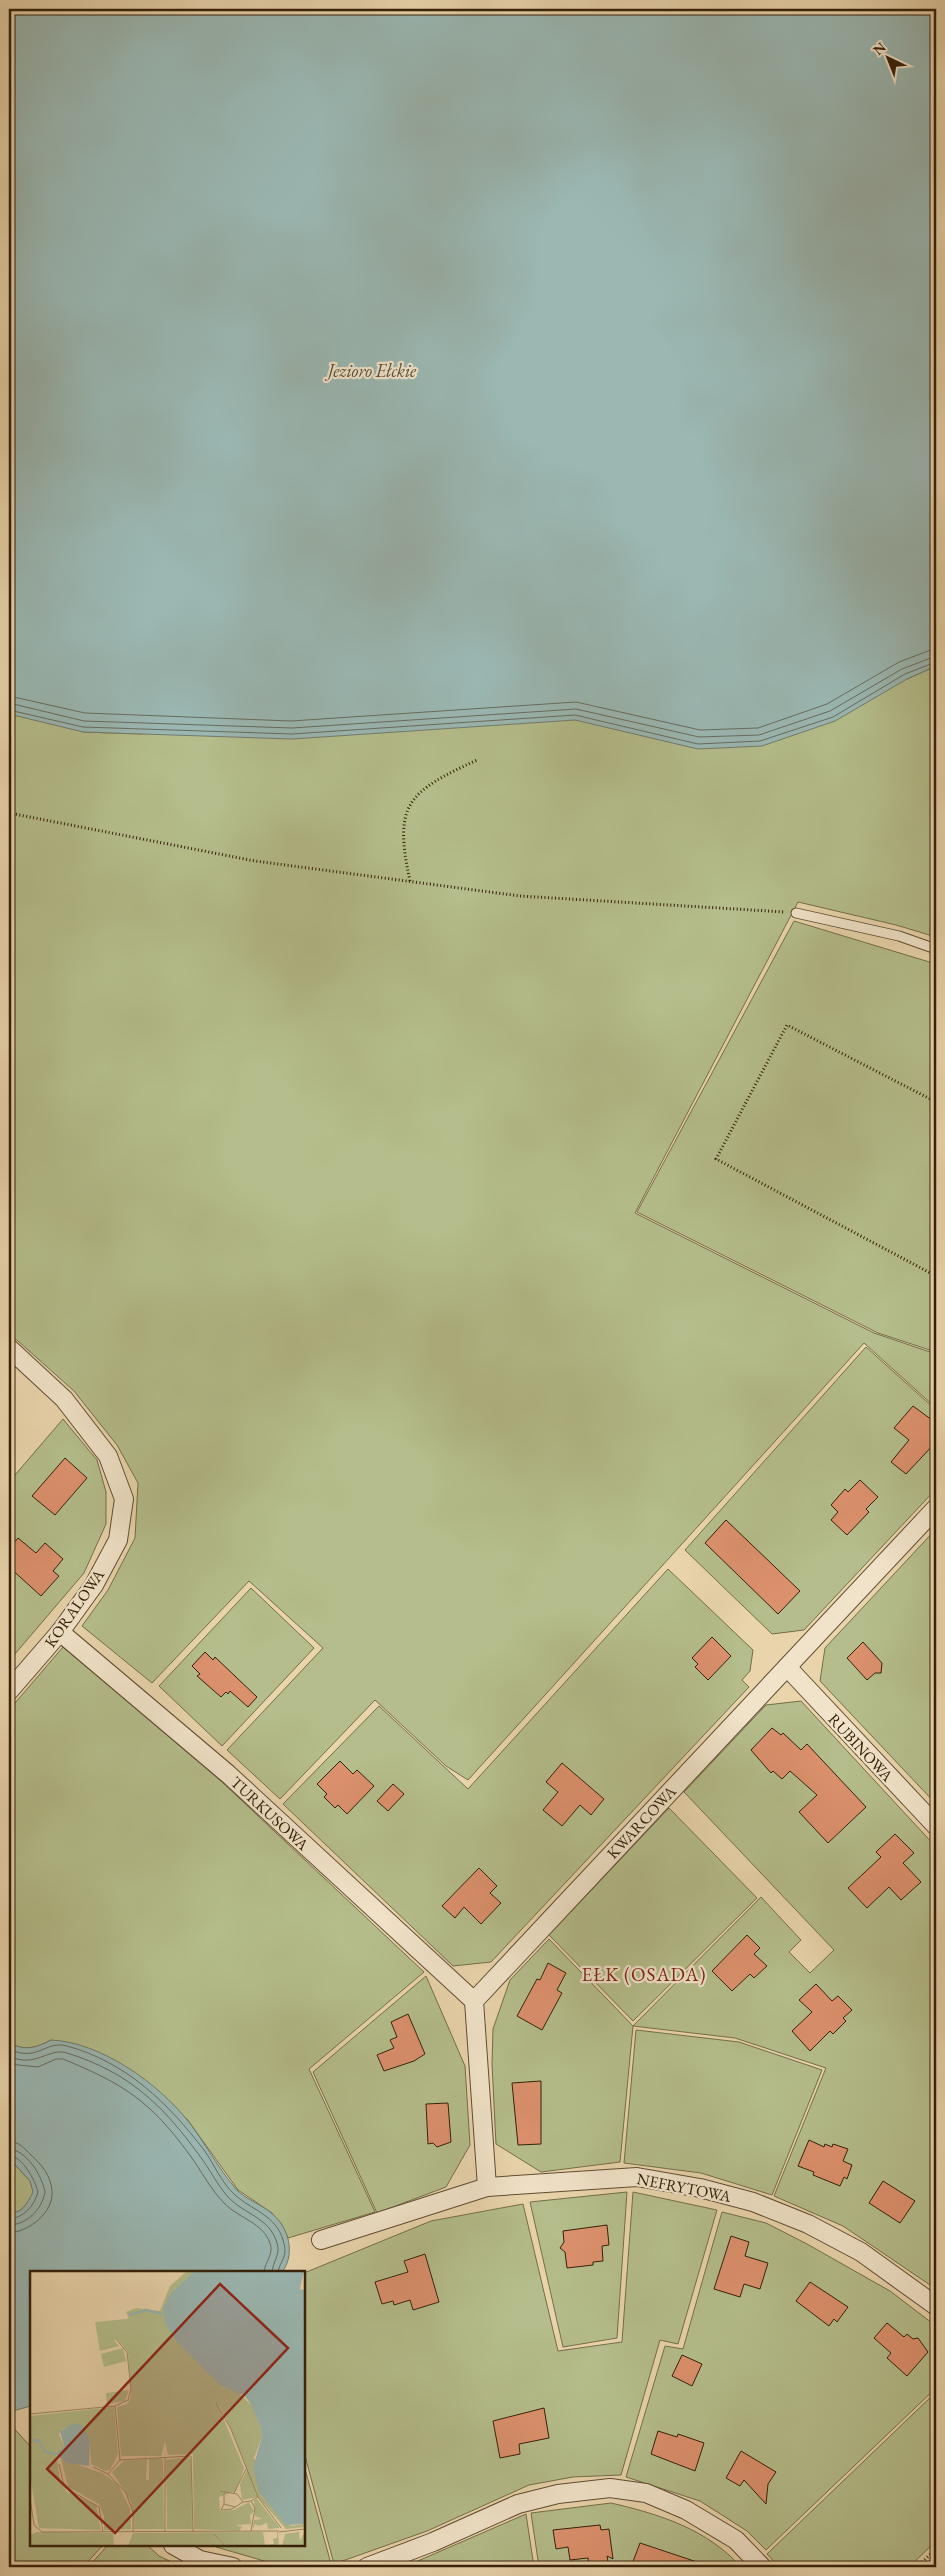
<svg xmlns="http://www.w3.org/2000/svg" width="945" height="2576" font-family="'EB Garamond',serif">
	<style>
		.green { fill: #b4bd8b; stroke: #746e4a }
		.water { fill: #9ab7b2; stroke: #717b6e }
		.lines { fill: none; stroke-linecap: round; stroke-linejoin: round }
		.shore { stroke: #676c5e; stroke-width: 1 }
		.building { fill: #dc916d; stroke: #342009 }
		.lane-casing { stroke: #614d32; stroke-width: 11 }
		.street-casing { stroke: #614d32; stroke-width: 20 }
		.path { stroke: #342009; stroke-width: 3; stroke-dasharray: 1 2.5; stroke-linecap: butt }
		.lane { stroke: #f1e3c9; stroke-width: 9 }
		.street { stroke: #f1e3c9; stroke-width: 18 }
		.labels { text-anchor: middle; stroke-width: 4.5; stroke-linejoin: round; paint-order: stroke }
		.street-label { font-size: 16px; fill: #342009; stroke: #f1e3c9 }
		.water-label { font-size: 18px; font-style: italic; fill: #534d3c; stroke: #f1e3c9 }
		.quarter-label { font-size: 19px; letter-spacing: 1px; fill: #7a1f14; stroke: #f1e3c9 }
		.inset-river { fill: none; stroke: #9ab7b2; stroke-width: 2.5 }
		.inset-road { fill: none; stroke: #a18c6b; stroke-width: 1 }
		.view { fill: #8f2418; fill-opacity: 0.15; stroke: #8f2418; stroke-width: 2.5 }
		.inset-edge { fill: none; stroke: #342009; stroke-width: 2.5 }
	</style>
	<rect width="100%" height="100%" fill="#e9d4ac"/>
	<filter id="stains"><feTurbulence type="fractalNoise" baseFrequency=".004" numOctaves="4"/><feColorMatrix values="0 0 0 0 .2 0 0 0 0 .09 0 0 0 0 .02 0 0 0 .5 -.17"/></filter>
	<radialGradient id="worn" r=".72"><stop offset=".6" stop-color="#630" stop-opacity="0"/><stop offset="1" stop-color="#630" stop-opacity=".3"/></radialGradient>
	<g class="green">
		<polygon points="936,666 936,937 896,925 798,902 635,1213 874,1333 936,1354 936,1408 864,1343 468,1780 446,1766 375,1700 280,1799 227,1750 323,1648 249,1581 152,1683 82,1626 108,1590 135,1538 138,1483 117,1445 74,1391 9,1333 9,684 34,697 83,732 140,734 907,679"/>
		<polygon points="794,921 936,964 936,1352 878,1333 637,1212"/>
		<polygon points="866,1347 936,1410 936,1489 804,1630 772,1634 685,1550"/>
		<polygon points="63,1419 97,1460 106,1492 106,1524 84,1573 9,1661 9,1482"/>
		<polygon points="936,1529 936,1804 820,1681 825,1648"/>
		<polygon points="668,1569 753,1650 750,1671 742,1680 749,1687 491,1962 453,1966 283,1804 379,1706 468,1789"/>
		<polygon points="251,1588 314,1648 222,1746 159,1686"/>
		<path d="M63,1647L222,1782L424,1972L309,2069L375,2212L288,2238L282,2225L272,2213L238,2190L187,2119L51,2040C36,2048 25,2051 9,2043V1710Z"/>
		<polygon points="801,1701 936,1847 936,2289 843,2226 774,2196 826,2068 735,2038 633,2026 620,2162 541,2172 496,2144 492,2064 493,2029 510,1980 549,1939 633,2026 761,1897 801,1940 789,1952 810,1973 834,1950 684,1792 766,1705"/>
		<polygon points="669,1808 757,1898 633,2021 549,1935"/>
		<polygon points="426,1976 465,2066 470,2145 446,2187 377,2213 313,2072"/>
		<polygon points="636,2030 739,2042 822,2070 772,2195 701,2173 624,2163"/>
		<path d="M9,2158L30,2181L34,2193C27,2204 22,2213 9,2214Z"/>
		<polygon points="627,2192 617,2338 563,2347 530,2202"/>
		<polygon points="633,2192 717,2210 678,2344 660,2340 621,2475 573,2477 529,2485 427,2531 334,2564 304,2452 304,2273 431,2221 523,2204 558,2351 622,2342"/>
		<polygon points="722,2212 766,2223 807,2244 890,2291 936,2326 936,2388 766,2550 747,2531 700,2501 626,2477 665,2346 683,2349"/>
		<polygon points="936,2392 936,2541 909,2567 779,2567 767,2554"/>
		<polygon points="9,2423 31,2447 31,2545 103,2545 83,2567 9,2567"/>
		<polygon points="304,2465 331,2564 271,2563 216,2547 216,2545 304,2545"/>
		<path d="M611,2503C659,2514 707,2529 741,2567H539L531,2513Z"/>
		<polygon points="526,2514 534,2567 404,2567"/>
		<polygon points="108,2545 147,2545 159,2556 182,2567 88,2567"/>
	</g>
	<g class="water">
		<polygon points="9,9 936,9 936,666 907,679 835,721 762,746 698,749 575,720 292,739 83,732 9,714"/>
		<path d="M51,2040C100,2042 158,2083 188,2121C205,2143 218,2168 236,2189C245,2199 260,2204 270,2212C289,2226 296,2254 282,2272H31V2406L9,2412V2214C22,2213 27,2204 33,2192L30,2181L9,2158V2043C25,2051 36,2048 51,2040Z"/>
	</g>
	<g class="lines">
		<g class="shore">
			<polyline points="9,696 85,713 291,721 576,702 700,730 758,728 827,704 899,662 936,648"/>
			<polyline points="9,703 84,721 292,728 576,709 699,737 759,735 830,711 902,669 936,656"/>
			<polyline points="9,710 83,727 292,734 575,715 698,744 760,741 833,717 905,674 936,662"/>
			<path d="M9,2049C37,2063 45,2040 67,2046C126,2062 168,2103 204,2150C214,2164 221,2182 234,2194C251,2210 276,2215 283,2240C289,2257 280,2260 278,2272"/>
			<path d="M9,2056C35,2069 49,2047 67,2053C128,2072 162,2104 199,2155C210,2169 217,2185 229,2198C245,2214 268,2218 276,2240C282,2254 273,2260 272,2272"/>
			<path d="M9,2064L38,2067L56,2059H63C124,2084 150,2101 189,2154C201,2170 210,2189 225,2204C239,2218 263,2223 270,2243C274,2255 265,2261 264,2272"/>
			<path d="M9,2141C19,2142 24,2148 31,2155C42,2165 51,2176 52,2191C54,2213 28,2232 9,2233"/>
			<path d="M9,2149C27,2150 42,2176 45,2192C42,2210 26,2225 9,2225"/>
			<path d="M9,2155C23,2157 35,2180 38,2192C34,2206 24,2218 9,2219"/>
		</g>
	</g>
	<g class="building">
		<polygon points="913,1406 936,1423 936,1442 906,1474 891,1462 909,1440 894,1428"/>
		<polygon points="65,1458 87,1478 55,1515 32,1496"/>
		<polygon points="860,1480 878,1497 866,1509 869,1512 847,1535 831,1520 838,1512 831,1505 845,1489 848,1492"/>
		<polygon points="726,1520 800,1591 778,1614 705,1543"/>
		<polygon points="18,1538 36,1553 45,1543 63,1559 53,1571 59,1576 41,1596 9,1567 9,1549"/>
		<polygon points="712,1637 731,1656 708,1680 695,1667 698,1664 692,1658"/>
		<polygon points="863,1642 882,1663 881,1673 875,1673 867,1680 847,1658"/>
		<polygon points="205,1652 213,1660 215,1657 257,1697 248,1707 230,1691 228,1694 226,1692 221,1697 197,1676 200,1674 192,1666"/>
		<polygon points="772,1728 781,1735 783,1733 801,1750 807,1744 866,1807 828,1843 799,1812 817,1795 790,1771 782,1779 773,1771 771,1773 751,1750"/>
		<polygon points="340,1761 353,1774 357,1770 374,1786 347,1814 338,1805 335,1808 324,1797 327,1794 317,1784"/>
		<polygon points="562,1763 604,1799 591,1815 580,1805 562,1826 543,1810 558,1792 546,1782"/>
		<polygon points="393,1784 404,1794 388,1811 377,1801"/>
		<polygon points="895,1834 914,1853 903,1863 921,1882 901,1900 889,1887 867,1908 848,1888 881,1857 876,1852"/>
		<polygon points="479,1868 497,1886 490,1893 501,1903 481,1924 464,1907 455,1918 442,1906"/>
		<polygon points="747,1935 760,1948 754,1954 767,1966 754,1978 750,1974 732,1991 712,1971"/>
		<polygon points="548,1963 566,1973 557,1990 562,1993 542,2030 517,2016 537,1979 540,1980"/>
		<polygon points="816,1984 832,2001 838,1996 852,2010 843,2018 846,2021 833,2034 830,2031 810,2051 792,2031 812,2012 799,2000"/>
		<polygon points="408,2014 425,2054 414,2061 384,2071 377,2055 394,2048 390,2040 397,2037 391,2022"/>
		<polygon points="541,2081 541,2144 518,2145 512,2083"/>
		<polygon points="448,2103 451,2142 437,2147 433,2143 428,2144 426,2104"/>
		<polygon points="809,2140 824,2147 825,2144 832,2147 833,2144 848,2149 843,2161 852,2165 847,2179 844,2177 840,2186 813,2175 814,2172 798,2166"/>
		<polygon points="883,2181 915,2201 900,2223 869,2203"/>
		<polygon points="607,2225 609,2245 602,2246 603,2261 593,2262 593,2265 567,2268 565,2252 560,2248 564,2242 563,2231"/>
		<polygon points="731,2236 749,2242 745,2256 768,2263 760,2289 744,2284 740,2297 714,2289"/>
		<polygon points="425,2254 439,2302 413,2310 410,2300 394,2305 393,2301 382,2304 375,2282 408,2272 404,2261"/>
		<polygon points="810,2282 848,2307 837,2322 834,2319 829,2326 796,2301"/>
		<polygon points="887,2323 904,2337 907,2334 913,2339 918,2338 928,2352 907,2376 887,2358 891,2353 874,2338"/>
		<polygon points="682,2355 702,2364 692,2386 672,2376"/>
		<polygon points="544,2408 549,2438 519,2444 520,2454 500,2458 493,2421"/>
		<polygon points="658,2431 677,2437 678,2434 704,2443 695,2471 651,2454"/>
		<polygon points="741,2451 776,2472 768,2484 766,2504 744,2480 740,2486 726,2478"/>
		<polygon points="600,2525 601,2530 609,2529 613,2559 607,2556 609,2567 589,2567 588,2558 570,2560 568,2547 556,2549 553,2530"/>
		<polygon points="640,2543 706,2565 706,2567 631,2567"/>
	</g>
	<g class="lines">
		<g class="lane-casing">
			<polyline id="lane" points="796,913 899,936 936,949"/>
		</g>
		<g class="street-casing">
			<g id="street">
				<polyline points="9,1348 64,1399 108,1456 124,1499 118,1540 94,1585 60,1632 9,1691"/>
				<polyline points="60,1632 228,1774 474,2001"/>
				<polyline points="787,1667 936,1826"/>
				<polyline points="487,2187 474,2001 936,1508"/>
				<polyline points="321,2240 487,2187 637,2177 700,2188 753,2202 808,2224 861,2252 936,2306"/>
				<polyline points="173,2545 200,2560 233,2567"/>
				<polyline points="367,2567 433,2542 518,2504 558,2494 610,2488 646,2493 686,2510 736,2540 762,2567"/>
			</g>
		</g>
		<g class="path">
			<polyline points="9,813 255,861 520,896 785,912"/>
			<path d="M410,881C393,803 408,792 477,760"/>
			<polyline points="936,1102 787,1025 716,1159 936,1276"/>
			<polyline points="917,2567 936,2549"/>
		</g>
		<use href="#lane" class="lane"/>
		<use href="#street" class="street"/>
	</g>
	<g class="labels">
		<g class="street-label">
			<text transform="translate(74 1608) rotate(-55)" y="6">KORALOWA</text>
			<text transform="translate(861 1747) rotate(47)" y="6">RUBINOWA</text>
			<text transform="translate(270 1813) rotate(43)" y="6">TURKUSOWA</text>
			<text transform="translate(641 1822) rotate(-47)" y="6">KWARCOWA</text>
			<text transform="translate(684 2187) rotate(11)" y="6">NEFRYTOWA</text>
		</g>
		<g class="water-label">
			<text x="372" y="377">Jezioro Ełckie</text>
		</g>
		<g class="quarter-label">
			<text x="644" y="1981">EŁK (OSADA)</text>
		</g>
	</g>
	<g transform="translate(30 2271)">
		<rect width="275" height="275" fill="#e9d4ac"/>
		<path d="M157,0H170L210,123L231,144L232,166L224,187L261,255L275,253V256L256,258L228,226L212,229L210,213L217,199L196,147L187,132L214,197L206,220L189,226L190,240L204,239L219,231L224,240L220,244L221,253L205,254L212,256L209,260L164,258L163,183L138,184L135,170L131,185H91L87,136L97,133L101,125L98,81L87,68L84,69L89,75L70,80L65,51L96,48L99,47L96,41L106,37L130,40L140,15ZM93,77L96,90L74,96L71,83ZM99,119L95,130L77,133L76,122ZM84,136L88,183L80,199L75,200L61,193L60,169L49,153L32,158L29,163L34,175L26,182L30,209L37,221L66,234L71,259L9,257L0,205V145ZM158,186L161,188L162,258H137L136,189ZM131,187L133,189L134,258H104L101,230L82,201L94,190L117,188L116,209H119V188ZM31,188L72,202L88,213L100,238L101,258L74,259V245L69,233L38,216ZM227,228L249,256V257L238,258L237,252L229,255L225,253L222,259L224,249L232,248L225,245L224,229ZM241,260L248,261L249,275H196L183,263L194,275H98L103,262L233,261L235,274L244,273L243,268L247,267V261ZM275,260V275H252L255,263L269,261L270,270ZM7,261L83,262L84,275H0V264Z" fill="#b4bd8b"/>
		<path d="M165,0H274L270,18L275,19V253L256,254L229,221L223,197L232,166L231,156L220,132L215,125L190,114L147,71L135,52L133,37L141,22ZM44,152L52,154L60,169L59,195L37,192L25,183L34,175L30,160Z" fill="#9ab7b2"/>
		<path class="inset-river" d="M99,44L116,39L132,43M0,169L9,170L15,181L25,183"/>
		<path class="inset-road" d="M186,132L201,158L228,226L251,257M85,135L90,189M0,143L85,135L98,129L101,118L97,81L86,68M135,186V261M29,193L33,211L39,219L69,236L73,261M63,196L78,203L96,222L103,241V261M78,203L90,189L161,185L163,260M190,220L207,223L213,231L221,230M194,222V233L205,236M204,222L216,198M0,227L4,254L12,261L249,260M194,233L191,239L202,238L213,231M221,260L225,237L221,230L228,226M249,261L275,258M184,263L195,275"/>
		<path class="view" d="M190,13L258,77L85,262L17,198Z"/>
		<rect width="275" height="275" class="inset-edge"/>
	</g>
	<rect width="945" height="2576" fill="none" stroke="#e9d4ac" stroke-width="30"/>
	<rect x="10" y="10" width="925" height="2556" fill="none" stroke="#342009" stroke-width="2.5"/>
	<rect x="15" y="15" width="915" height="2546" fill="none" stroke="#342009"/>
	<g transform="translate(888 58) rotate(317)" stroke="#f1e3c9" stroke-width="4" paint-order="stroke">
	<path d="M0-4L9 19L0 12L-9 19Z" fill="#342009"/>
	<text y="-8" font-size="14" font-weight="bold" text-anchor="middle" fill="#342009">N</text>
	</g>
	<rect width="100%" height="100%" filter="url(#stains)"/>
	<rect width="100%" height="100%" fill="url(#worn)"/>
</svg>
